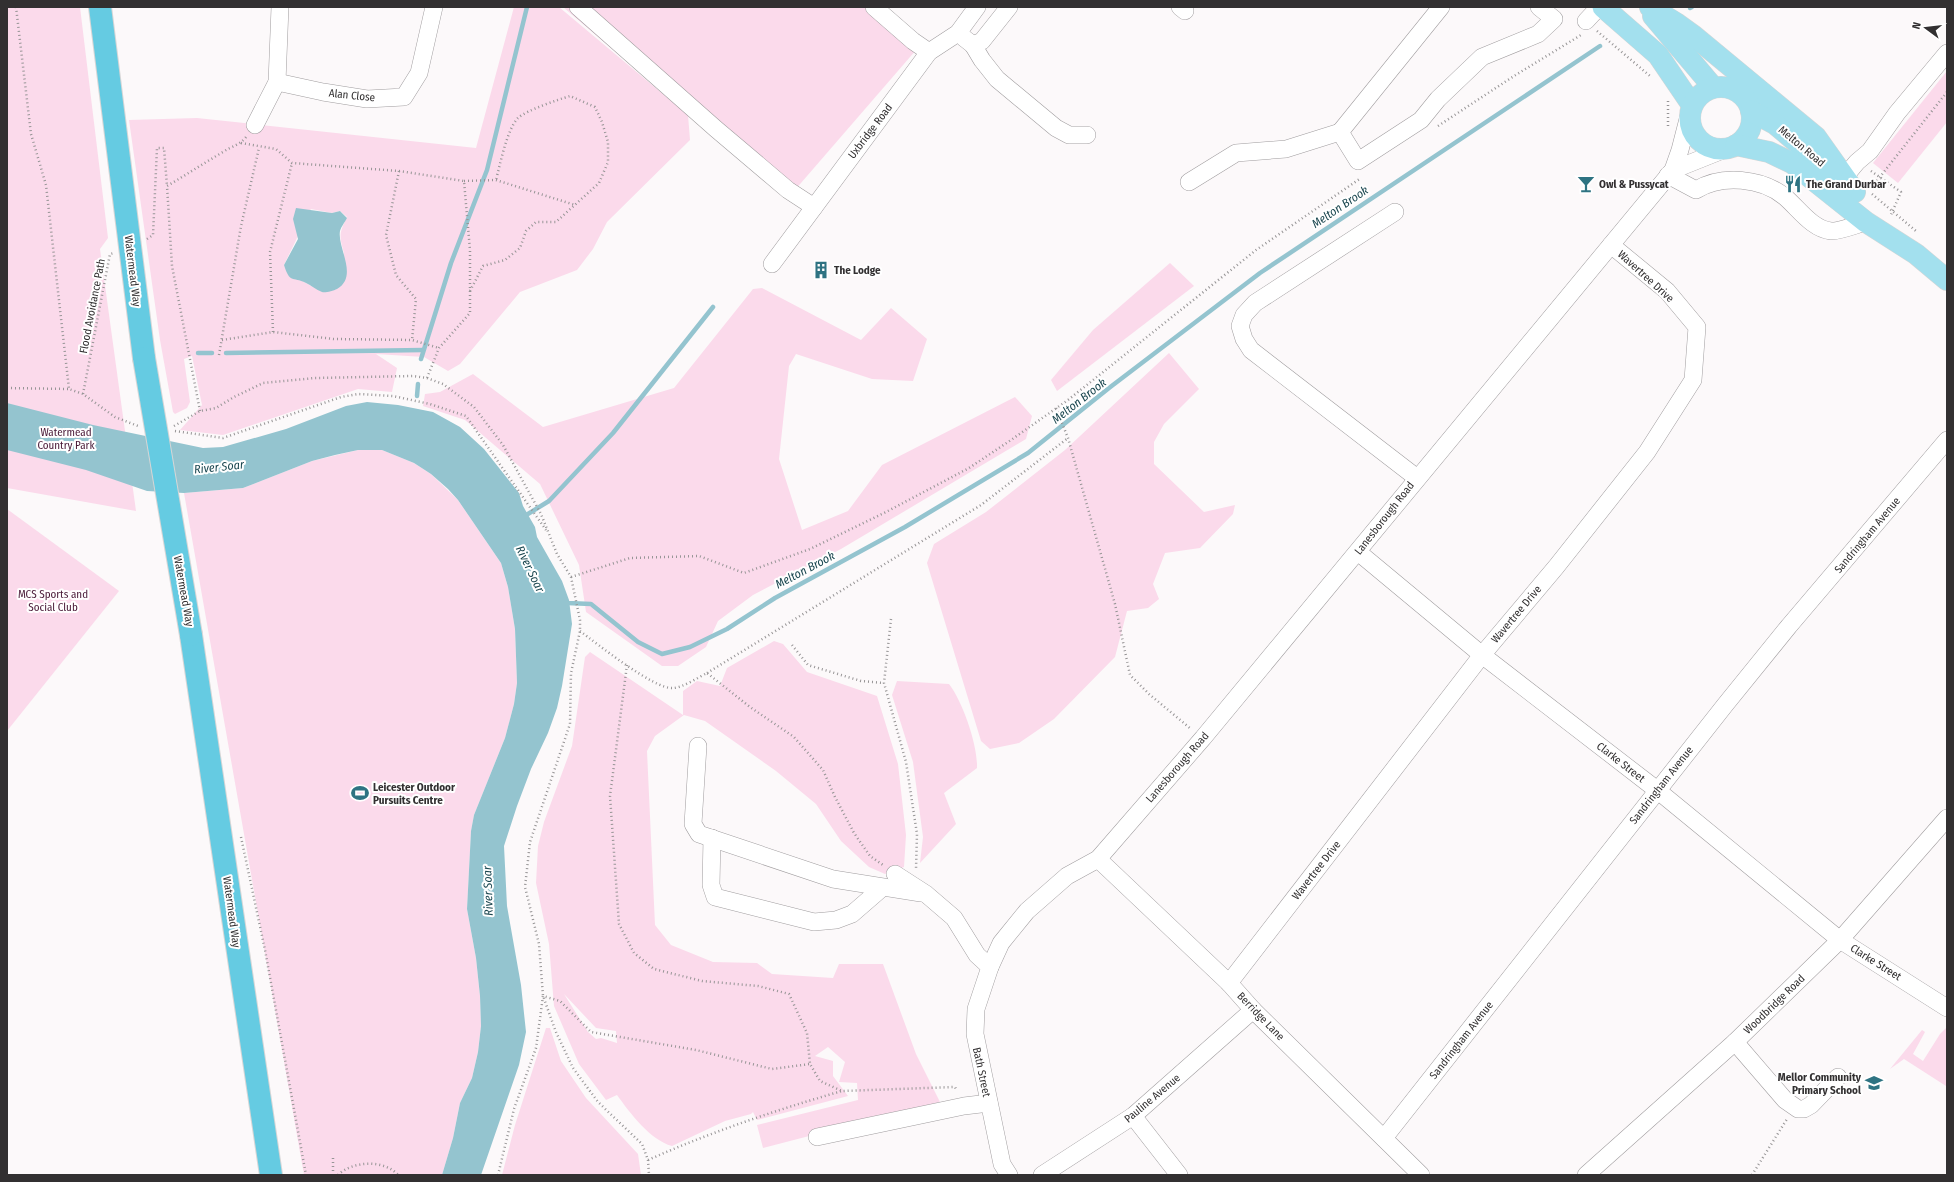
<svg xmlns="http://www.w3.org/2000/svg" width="1954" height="1182" font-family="'Fira Sans Condensed',sans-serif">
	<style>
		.green { fill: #fbdaeb; fill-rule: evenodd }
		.water { fill: #94c4cf }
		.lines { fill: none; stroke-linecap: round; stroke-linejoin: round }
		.stream { stroke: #94c4cf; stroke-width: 4.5 }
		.minor-casing { stroke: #a09d9f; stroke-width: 18 }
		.major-casing { stroke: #d6d6d6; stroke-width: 22 }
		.highway-casing { stroke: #d6d6d6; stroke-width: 24 }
		.path { stroke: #979596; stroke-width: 2.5; stroke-dasharray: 1 3; stroke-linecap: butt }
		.minor { stroke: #fff; stroke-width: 17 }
		.major { stroke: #a3e0ee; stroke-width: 21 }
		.highway { stroke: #65cbe2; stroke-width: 22 }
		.highway-bridge-casing { stroke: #d6d6d6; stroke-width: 24; stroke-linecap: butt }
		.highway-bridge { stroke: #65cbe2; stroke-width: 22 }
		.labels { text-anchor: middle; stroke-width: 4; stroke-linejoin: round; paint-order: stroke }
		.street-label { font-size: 11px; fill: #323031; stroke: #fff }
		.poi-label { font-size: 11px; font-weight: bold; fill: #323031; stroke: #fff; text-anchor: start }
		.park-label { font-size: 11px; fill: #481836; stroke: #fff }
		.water-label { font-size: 12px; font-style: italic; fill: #1a464f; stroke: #fff }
	</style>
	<rect width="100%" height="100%" fill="#fcf9fa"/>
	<g class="green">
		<polygon points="7,7 80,7 108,238 100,249 136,511 7,488"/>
		<path d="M514,7H559L688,115L690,140L607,222L593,249L577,270L520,292L460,364L448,371L424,357L376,354L397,368L392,392L358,389L223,435L180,430L202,405L192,356L184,359L190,402L187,408L175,414L173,412L160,340L129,120L197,118L476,148ZM311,209L332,213L340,211L347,217C339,233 339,236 344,253L323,292L304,282L284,265Z"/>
		<polygon points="563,7 883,7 923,42 788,198"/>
		<polygon points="1947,71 1947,122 1898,183 1873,163"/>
		<polygon points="1170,263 1194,286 1057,391 1051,380 1093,330"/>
		<polygon points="762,288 861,340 891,308 927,339 913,381 872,379 796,354 789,366 779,459 802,530 848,511 882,465 1015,397 1032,416 1026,439 841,549 753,595 718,621 706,647 678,666 662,666 586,612 579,565 540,484 465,420 423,406 425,394 440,392 473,374 543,427 674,388 753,289"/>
		<polygon points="1169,353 1199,389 1164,424 1154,442 1154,464 1204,512 1235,505 1233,514 1200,548 1165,553 1153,584 1159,599 1148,608 1127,611 1115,657 1054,719 1019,743 990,749 981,741 927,563 934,544 986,512 1065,450"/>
		<polygon points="358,450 382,450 414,463 431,474 458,500 501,563 508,587 515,629 517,683 514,704 505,738 474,815 471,831 467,909 476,958 480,996 481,1026 478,1052 472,1078 460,1103 453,1138 442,1175 304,1175 184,493 243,488 312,461"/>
		<polygon points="7,509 119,591 7,731"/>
		<path d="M774,641L783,644L807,672L877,696L898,764L906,835L904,867L885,874L869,867L841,841L816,804L776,771L705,721L684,715L655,736L647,751L655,925L671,945L713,962L757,963L772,974L833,978L839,964H883L916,1054L940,1102L763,1148L757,1125L858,1100L857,1083L839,1082L845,1062L828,1047L815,1056L833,1061V1076L848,1096L757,1120L753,1112L751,1114L725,1121L672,1146C650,1140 630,1113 617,1095L606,1100L579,1064L554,1006L549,944L536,883L538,846L544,822L572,746L585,657L590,652L683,715V691L697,681L720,686L727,668ZM564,994L596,1028L616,1031L617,1043L601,1038L596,1039L588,1032Z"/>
		<path d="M897,681L949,684C963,702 978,746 977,768L944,793L956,824L920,863L923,837L913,762L892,695Z"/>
		<polygon points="1947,1027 1946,1086 1904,1059 1890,1069 1922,1030 1925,1032 1913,1054 1923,1061 1940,1034"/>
		<polygon points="546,1028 550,1028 561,1061 586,1098 638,1154 641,1175 502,1175 515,1125"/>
	</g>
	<g class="water">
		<path d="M296,208L332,213L340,211L347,218C345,222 341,227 340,231C337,248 359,276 337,289C333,291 325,293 322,292C316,290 311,285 306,283C292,276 290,284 284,265L298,239L293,219Z"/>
		<polygon points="367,402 398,405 433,412 460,427 484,449 519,493 523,506 535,527 537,537 562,581 569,600 572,624 562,686 557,708 548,733 531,769 517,806 504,846 507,906 521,985 526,1032 519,1065 481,1175 442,1175 453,1138 460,1103 472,1078 478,1052 481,1026 480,996 476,958 467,909 471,831 474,815 505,738 514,704 517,683 515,629 508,587 501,563 458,500 448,489 431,474 414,463 382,450 358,450 335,455 312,461 243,488 184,493 147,491 86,470 7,450 7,403 93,425 203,448 223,447 286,429 346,406"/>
	</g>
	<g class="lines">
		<g class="stream">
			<polyline points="1690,8 1692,7"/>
			<polyline points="198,353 212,353"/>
			<polyline points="226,353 423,350"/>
			<polyline points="421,359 451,263 487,170 527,7"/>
			<polyline points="417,396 418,384"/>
			<polyline points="523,517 549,501 613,433 713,307"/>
			<polyline points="563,602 567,603 591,604 638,642 662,654 690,647 727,629 775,598 905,527 1028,453 1109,388 1260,273 1600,46"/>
		</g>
		<g class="minor-casing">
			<g id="minor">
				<polyline points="578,7 716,129 788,190 814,207"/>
				<polyline points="874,7 913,41 929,52"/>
				<polyline points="1180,7 1185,11"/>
				<polyline points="1441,7 1340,132 1358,161 1421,120 1438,99 1482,57 1538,34 1554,19 1539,7"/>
				<polyline points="1586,21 1599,7"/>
				<polyline points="964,38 973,45 982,41 1009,7"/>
				<polyline points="973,45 982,60 997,79 1056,128 1069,135 1087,135"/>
				<polyline points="277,82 323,92 367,99 404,97 419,73 434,7"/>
				<polyline points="255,125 277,82 280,7"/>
				<polyline points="1673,170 1728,148"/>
				<path d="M1668,175L1696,190C1722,174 1762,178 1785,197C1799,209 1812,229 1831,231C1838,232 1858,224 1866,222"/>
				<polyline points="1842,180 1857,162 1870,151 1897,113 1947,53"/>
				<polyline points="1189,182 1236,153 1286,149 1340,132"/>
				<polyline points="1395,212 1255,303 1244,315 1240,326 1244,339 1251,350 1417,478"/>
				<polyline points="772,264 929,52 958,33 977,7"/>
				<polyline points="1358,552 1482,655 1657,790 1840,940 1947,1008"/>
				<polyline points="698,746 693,824 699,834 833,879 921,893"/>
				<polyline points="712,838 711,885 715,897 814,922 836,920 852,914 882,888"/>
				<polyline points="1098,859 1229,983 1253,1010 1421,1175"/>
				<polyline points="895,874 926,894 954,918 977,955 990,967 976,1009 975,1034 1002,1164 1009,1175"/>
				<polyline points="990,967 1001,943 1027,911 1067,876 1098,859 1203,738 1673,170 1680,150 1689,115"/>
				<polyline points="1229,983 1482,655 1556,567 1647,452 1693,380 1697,327 1667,291 1611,245"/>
				<polyline points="1735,1042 1785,1100 1798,1109 1804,1109 1811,1105 1838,1077"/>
				<polyline points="1133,1116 1179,1175"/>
				<polyline points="817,1137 964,1106 989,1103"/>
				<polyline points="1384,1138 1725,705 1789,626 1947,440"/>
				<polyline points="1042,1175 1133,1116 1253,1010"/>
				<polyline points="1586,1175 1735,1042 1840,940 1947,818"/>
			</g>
		</g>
		<g class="major-casing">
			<g id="major">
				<polyline points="1603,7 1658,55 1692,105"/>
				<polyline points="1650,7 1676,23 1694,36 1816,137 1855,192"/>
				<polyline points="1653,16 1713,87"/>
				<circle cx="1721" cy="118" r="31"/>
				<polyline points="1751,111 1775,124 1832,172"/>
				<polyline points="1736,145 1769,152 1792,163 1866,222 1916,254 1947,280"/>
			</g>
		</g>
		<g class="highway-casing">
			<g id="highway">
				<polyline points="100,7 144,358"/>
				<polyline points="191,635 271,1175"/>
			</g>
		</g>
		<g class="path">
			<polyline points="16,7 31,134 46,185 69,389 83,394 115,417 138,426"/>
			<polyline points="1597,31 1650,76"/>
			<polyline points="1668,101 1668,126"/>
			<polyline points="1438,126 1514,76 1581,35"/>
			<polyline points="241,143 276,149 292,163 399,171 464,181 470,250 470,313 439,348 427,378"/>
			<polyline points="399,171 386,235 396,275 416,299 412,340"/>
			<polyline points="1871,171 1901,192 1890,217"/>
			<polyline points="464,181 496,180 575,205"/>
			<polyline points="1872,187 1947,92"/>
			<polyline points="1872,194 1916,231"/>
			<polyline points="147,239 153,235 157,148 164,148 167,186"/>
			<path d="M470,291L483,266L505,260L520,248L526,231L536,222H556L599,183L608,162V142L602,122L595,107L570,96C557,100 527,110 518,118C507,129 500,165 496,180"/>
			<polyline points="273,332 270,252 292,163"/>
			<polyline points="222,340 273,332 334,339 412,340 439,348"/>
			<polyline points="219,355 241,226 259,148"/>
			<polyline points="7,388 69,389"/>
			<polyline points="83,394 110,254 114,253"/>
			<polyline points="1056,408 1068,438 1115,604 1130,675 1149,694 1191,729"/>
			<path d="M200,411L172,266L167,186C186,175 204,163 223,152C232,146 240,145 246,137"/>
			<polyline points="174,426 200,411 216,408 234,397 263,383 315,378 413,376 427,378 443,384 474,407 503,445 541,514 557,554 571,577 580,620 580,631 571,673 570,724 530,842 525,887 539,944 543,996 556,1032 573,1068 598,1102 642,1144 648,1160 649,1175"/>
			<polyline points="175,431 223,438 341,397 358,394 393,396 430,404 466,416 546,530"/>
			<polyline points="571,577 630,558 699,556 744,573 810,549 886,512 969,468 1011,440 1068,400 1256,250 1361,178"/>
			<polyline points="891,619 884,683 906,762 917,834 916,869"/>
			<path d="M580,631C596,643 655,690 673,688C682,688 699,677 707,673L750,707L794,737L823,770L835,797L854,833L870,856L883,865"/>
			<polyline points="792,645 808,665 861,681 884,683"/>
			<polyline points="627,665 610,796 619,924 634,953 654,969 702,981 758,986 789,994 807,1033 810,1064 820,1081 842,1091 955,1087 957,1091"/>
			<polyline points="707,673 981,505 1068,438"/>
			<polyline points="241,837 265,950 306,1175"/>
			<path d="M648,1160C711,1132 776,1110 842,1091"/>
			<polyline points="333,1175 333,1157"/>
			<path d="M338,1175C352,1161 384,1159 398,1175"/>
			<polyline points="498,1175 514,1109 536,1048 543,996 560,1001 591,1032 696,1050 772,1069 810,1064"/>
			<polyline points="1752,1175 1787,1119"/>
		</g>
		<use href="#minor" class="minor"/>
		<use href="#major" class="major"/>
		<use href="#highway" class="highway"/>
		<g class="highway-bridge-casing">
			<polyline id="highway-bridge" points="144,358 191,635"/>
		</g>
		<use href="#highway-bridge" class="highway-bridge"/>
	</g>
	<defs>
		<g id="bar-bare" transform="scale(1.38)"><path d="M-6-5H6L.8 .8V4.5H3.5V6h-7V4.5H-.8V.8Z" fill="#2e7382" stroke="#fff" stroke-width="2.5" paint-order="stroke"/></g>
		<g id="restaurant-bare" transform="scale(1.38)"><path d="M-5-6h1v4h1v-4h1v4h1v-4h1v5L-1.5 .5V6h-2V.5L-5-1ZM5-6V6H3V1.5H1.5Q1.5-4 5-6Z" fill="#2e7382" stroke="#fff" stroke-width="2.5" paint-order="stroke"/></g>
		<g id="building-bare" transform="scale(1.38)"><path d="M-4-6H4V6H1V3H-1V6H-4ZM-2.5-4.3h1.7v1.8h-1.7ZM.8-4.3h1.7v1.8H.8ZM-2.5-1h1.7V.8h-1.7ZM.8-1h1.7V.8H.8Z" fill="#2e7382" stroke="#fff" stroke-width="2.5" paint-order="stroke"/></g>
		<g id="stadium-bare" transform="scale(1.38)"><path d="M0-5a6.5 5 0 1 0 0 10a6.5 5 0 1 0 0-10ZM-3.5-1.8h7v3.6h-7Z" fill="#2e7382" stroke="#fff" stroke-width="2.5" paint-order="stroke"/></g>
		<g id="school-bare" transform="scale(1.38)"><path d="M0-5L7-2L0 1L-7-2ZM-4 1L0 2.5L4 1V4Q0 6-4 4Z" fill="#2e7382" stroke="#fff" stroke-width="2.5" paint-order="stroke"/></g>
	</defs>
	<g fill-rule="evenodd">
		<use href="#bar-bare" x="1586" y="184"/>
		<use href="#restaurant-bare" x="1793" y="184"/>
		<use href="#building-bare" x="821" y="270"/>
		<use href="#stadium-bare" x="360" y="793"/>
		<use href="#school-bare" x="1874" y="1083"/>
	</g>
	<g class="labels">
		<g class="street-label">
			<text transform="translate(352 95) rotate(6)" y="4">Alan Close</text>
			<text transform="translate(870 131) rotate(-53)" y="4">Uxbridge Road</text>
			<text transform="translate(1802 146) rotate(40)" y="4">Melton Road</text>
			<text transform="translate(133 271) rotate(83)" y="4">Watermead Way</text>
			<text transform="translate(1646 276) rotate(42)" y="4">Wavertree Drive</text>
			<text transform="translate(92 306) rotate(-79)" y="4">Flood Avoidance Path</text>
			<text transform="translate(1384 518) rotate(-52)" y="4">Lanesborough Road</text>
			<text transform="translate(1867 535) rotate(-50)" y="4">Sandringham Avenue</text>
			<text transform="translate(184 591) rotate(80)" y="4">Watermead Way</text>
			<text transform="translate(1516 614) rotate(-50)" y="4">Wavertree Drive</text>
			<text transform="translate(1621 762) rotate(38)" y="4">Clarke Street</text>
			<text transform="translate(1177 767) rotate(-49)" y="4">Lanesborough Road</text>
			<text transform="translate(1661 785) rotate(-52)" y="4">Sandringham Avenue</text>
			<text transform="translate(1316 870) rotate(-52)" y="4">Wavertree Drive</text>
			<text transform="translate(232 912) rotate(82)" y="4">Watermead Way</text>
			<text transform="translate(1876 962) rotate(32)" y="4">Clarke Street</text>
			<text transform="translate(1774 1004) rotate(-44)" y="4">Woodbridge Road</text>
			<text transform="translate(1261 1016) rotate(46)" y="4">Berridge Lane</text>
			<text transform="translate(1461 1040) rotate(-52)" y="4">Sandringham Avenue</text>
			<text transform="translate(982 1072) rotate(78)" y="4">Bath Street</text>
			<text transform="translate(1152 1098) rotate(-40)" y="4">Pauline Avenue</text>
		</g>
		<g class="poi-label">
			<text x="1599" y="188">Owl &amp; Pussycat</text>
			<text x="1806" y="188">The Grand Durbar</text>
			<text x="834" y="274">The Lodge</text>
			<text x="373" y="791">Leicester Outdoor<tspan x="373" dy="13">Pursuits Centre</tspan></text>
			<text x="1861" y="1081" text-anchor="end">Mellor Community<tspan x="1861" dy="13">Primary School</tspan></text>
		</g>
		<g class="park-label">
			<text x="66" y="436">Watermead<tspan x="66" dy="13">Country Park</tspan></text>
			<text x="53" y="598">MCS Sports and<tspan x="53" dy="13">Social Club</tspan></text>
		</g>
		<g class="water-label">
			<text transform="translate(1340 207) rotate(-34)" y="4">Melton Brook</text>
			<text transform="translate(1079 401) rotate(-38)" y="4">Melton Brook</text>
			<text transform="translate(219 467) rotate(-6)" y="4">River Soar</text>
			<text transform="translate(530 569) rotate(64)" y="4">River Soar</text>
			<text transform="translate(805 570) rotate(-28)" y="4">Melton Brook</text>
			<text transform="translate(488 891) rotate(-92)" y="4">River Soar</text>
		</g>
	</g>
	<rect width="1954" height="1182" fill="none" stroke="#323031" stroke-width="16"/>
	<g transform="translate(1926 28) rotate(285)" stroke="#ffffff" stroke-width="3" paint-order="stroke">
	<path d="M0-3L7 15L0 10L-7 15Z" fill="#323031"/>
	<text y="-6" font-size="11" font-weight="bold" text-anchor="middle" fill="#323031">N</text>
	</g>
</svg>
